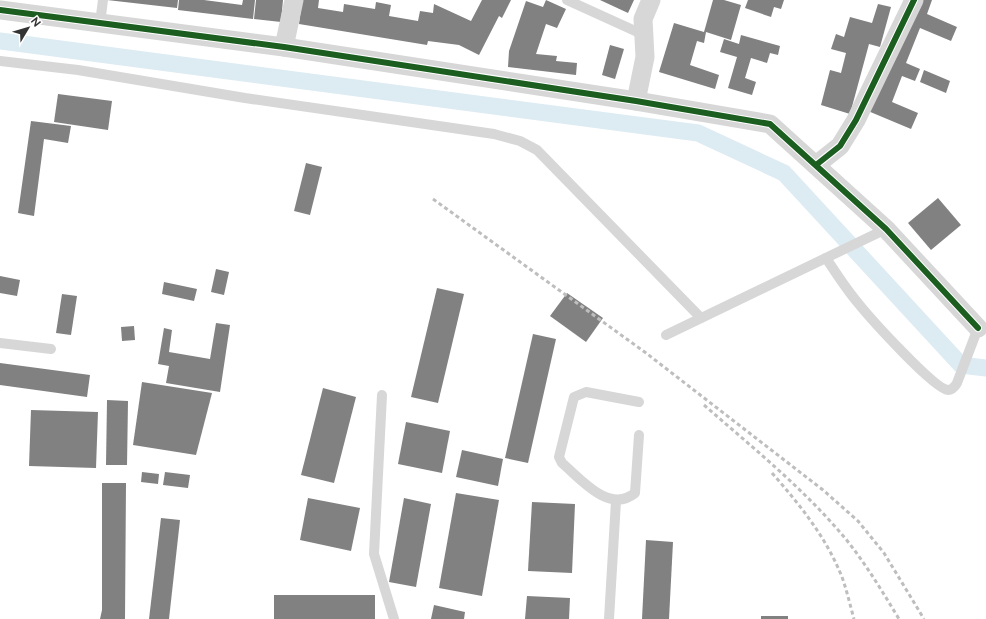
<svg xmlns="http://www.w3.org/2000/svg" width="986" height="619" font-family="Raleway,sans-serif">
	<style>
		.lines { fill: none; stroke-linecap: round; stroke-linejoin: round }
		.canal { stroke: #ddebf3; stroke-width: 17 }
		.building { fill: #818181 }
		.service { stroke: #d7d7d7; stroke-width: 10 }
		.minor { stroke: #d7d7d7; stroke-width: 19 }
		.rail { stroke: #bebebe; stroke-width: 3; stroke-dasharray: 4 3; stroke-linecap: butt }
		.cycleway-casing { stroke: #fff; stroke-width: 8 }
		.cycleway { stroke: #1b5e20; stroke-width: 6 }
	</style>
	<rect width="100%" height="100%" fill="#fff"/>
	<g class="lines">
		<polyline class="canal" points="0,41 698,133 784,173 961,365 986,368"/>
	</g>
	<g class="building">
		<polygon points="107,0 178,0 177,8"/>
		<polygon points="179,0 204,0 242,5 243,0 255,0 253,19 178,10"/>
		<polygon points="256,0 283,0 281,22 254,19"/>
		<polygon points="302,0 319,0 318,8 343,12 344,4 375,9 376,2 391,5 389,16 418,21 420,11 433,13 434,4 471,21 482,0 511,0 502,18 499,16 479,55 459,45 428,41 427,45 299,24"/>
		<polygon points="546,0 566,9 557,28 546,24 536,54 557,56 556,61 577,63 576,75 508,67 509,51 526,1 543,7"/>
		<polygon points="600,0 634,0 628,13"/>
		<polygon points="713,0 724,0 741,5 731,40 706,32 704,43 697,41 690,65 719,75 715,89 659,72 674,23 704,32"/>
		<polygon points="748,0 784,0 781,9 774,7 771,17 745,8"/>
		<polygon points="918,0 932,0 927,14 957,27 951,41 920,28 906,63 920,69 915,81 902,76 892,102 918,113 911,129 868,111"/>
		<polygon points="878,4 891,7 880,47 869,44 850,114 821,105 830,70 841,73 846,53 831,49 836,34 844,37 850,17 872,23"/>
		<polygon points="741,35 780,46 778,55 770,53 767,63 751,58 745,78 756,82 752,95 728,88 737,57 720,52 724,39 739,44"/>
		<polygon points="610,45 624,49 615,79 602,75"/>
		<polygon points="924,70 950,81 946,93 920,82"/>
		<polygon points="58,94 112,101 108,130 54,122"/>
		<polygon points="31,121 71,126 68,143 44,139 34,216 18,213"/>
		<polygon points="306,163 322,167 310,215 294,211"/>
		<polygon points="938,198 961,225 931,250 908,223"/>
		<polygon points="216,269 229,272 224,295 211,292"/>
		<polygon points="0,276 20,280 17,296 0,293"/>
		<polygon points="164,282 197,289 194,301 162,294"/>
		<polygon points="437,288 464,294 438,403 411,397"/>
		<polygon points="567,293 603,318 586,342 550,316"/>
		<polygon points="62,294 77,296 71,335 56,333"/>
		<polygon points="216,323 230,325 220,392 166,383 169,366 158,364 164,328 172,330 169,352 210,359"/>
		<polygon points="134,326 135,340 122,341 121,327"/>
		<polygon points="533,334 556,339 528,463 505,458"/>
		<polygon points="0,363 90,375 87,397 0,385"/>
		<polygon points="142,382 212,393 196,455 133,445"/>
		<polygon points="323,388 356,397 334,483 301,475"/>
		<polygon points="107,400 128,401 127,465 106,465"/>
		<polygon points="31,410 98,412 96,468 29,466"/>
		<polygon points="406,422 450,431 442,473 398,464"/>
		<polygon points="462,450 503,459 498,486 456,477"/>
		<polygon points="142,472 159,474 158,484 141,482"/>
		<polygon points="165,472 190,475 188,488 163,485"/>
		<polygon points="102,483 126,483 125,619 100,619 102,610"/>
		<polygon points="456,493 499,500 482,596 439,588"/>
		<polygon points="308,498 360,508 351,551 300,540"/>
		<polygon points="404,498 431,504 416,587 389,582"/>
		<polygon points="532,502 575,504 572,573 528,571"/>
		<polygon points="161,518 180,520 169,619 149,619"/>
		<polygon points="646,540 673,542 669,619 642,619"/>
		<rect x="274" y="595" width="101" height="24"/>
		<polygon points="527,596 570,598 569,619 525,619"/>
		<polygon points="434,605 465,612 464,619 431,619"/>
		<rect x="761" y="616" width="27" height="3"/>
	</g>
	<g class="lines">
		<g class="service">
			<polyline points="567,0 644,35"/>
			<polyline points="100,23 103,0"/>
			<polyline points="0,61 78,70 245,98 494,134 520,141 537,150 701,318"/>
			<path d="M826,258C836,273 846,289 858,303C870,318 934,389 948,390C953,390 955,386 957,383L978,328"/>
			<polyline points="666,335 886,229"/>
			<polyline points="0,343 51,349"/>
			<polyline points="382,395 374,554 394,619"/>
			<path d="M639,435L635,493C609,514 581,479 562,463L559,457L574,397L586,392L639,402"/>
			<polyline points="609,619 616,501"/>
		</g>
		<g class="minor">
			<polyline points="0,10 284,47 636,101 770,124 886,229 978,328"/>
			<polyline points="284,47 294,0"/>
			<polyline points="636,101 645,57 643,19 651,0"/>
			<polyline points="816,165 840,146 856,120 914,0"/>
		</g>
		<g class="rail">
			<polyline points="433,199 646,353 823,490 858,521 884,553 924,619"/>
			<path d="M704,405C752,447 804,489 845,538C866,564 882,591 899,619"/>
			<path d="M772,473C800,505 826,537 842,577C847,591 850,605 854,619"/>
		</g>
		<g class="cycleway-casing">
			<g id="cycleway">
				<polyline points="0,10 284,47 636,101 770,124 886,229 978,328"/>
				<polyline points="816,165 840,146 856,120 914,0"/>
			</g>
		</g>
		<use href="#cycleway" class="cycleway"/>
	</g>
	<g transform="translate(28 28) rotate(52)" stroke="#ffffff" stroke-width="3" paint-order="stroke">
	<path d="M0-3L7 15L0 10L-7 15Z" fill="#333333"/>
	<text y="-6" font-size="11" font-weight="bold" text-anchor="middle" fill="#333333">N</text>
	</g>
</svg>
